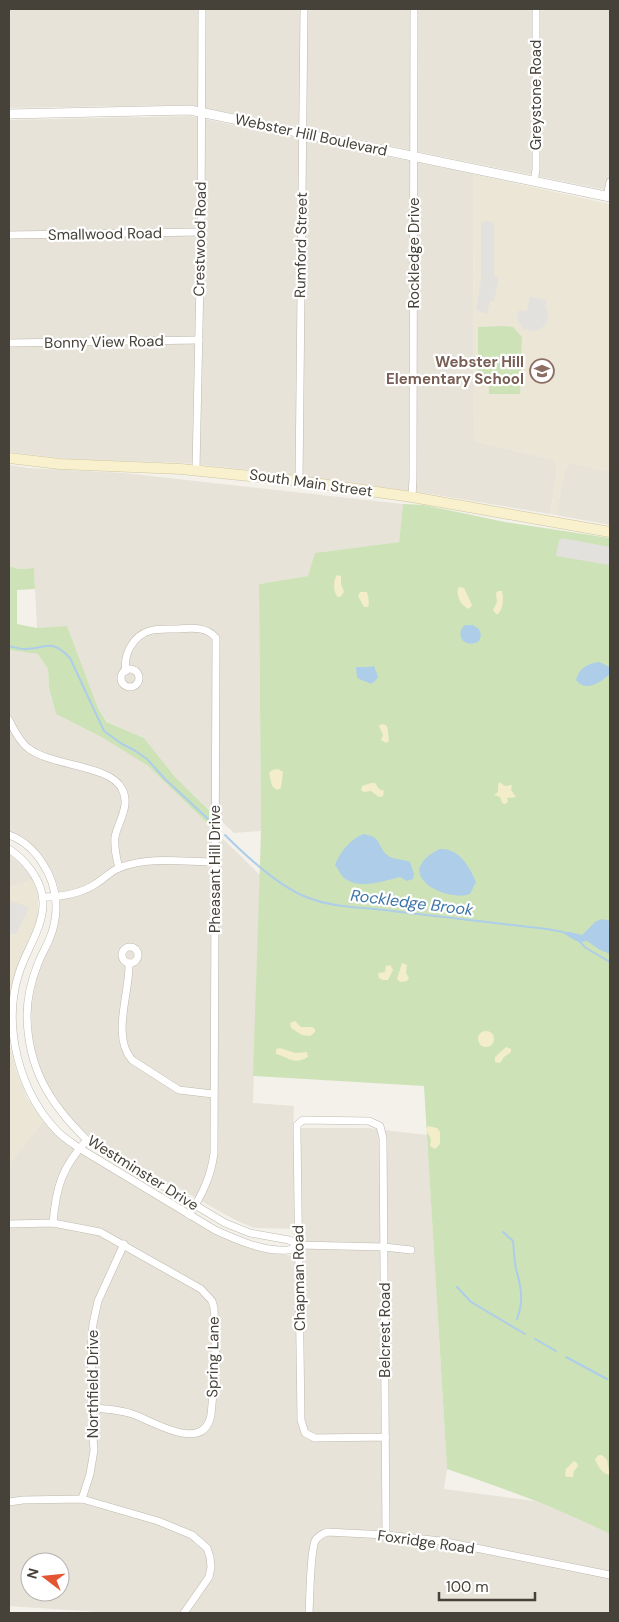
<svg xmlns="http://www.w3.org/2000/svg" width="619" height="1622" font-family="'DM Sans',sans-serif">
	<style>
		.residential { fill: #e7e3d9; fill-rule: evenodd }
		.education { fill: #ebe6d6 }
		.green { fill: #cde3b7 }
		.sand { fill: #f3edca }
		.parking { fill: #e2e1de }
		.water { fill: #adcde9 }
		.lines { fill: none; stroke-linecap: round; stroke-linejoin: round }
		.stream { stroke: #adcde9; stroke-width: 2 }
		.minor-casing { stroke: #beb9ae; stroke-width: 8 }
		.tertiary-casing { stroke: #beb9ae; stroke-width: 10 }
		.secondary-casing { stroke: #cec59e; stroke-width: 11 }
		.minor { stroke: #fff; stroke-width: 7 }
		.tertiary { stroke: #fff; stroke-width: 9 }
		.secondary { stroke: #f9f1ce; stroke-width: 10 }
		.labels { text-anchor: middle; stroke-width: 4.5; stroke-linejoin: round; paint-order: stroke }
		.street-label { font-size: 15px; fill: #474239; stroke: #fff }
		.education-label { font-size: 15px; font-weight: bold; fill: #785e54; stroke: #fff; text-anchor: end }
		.water-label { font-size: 16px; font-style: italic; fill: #3d74a8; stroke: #fff }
	</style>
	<rect width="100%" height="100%" fill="#f3f1ea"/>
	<g class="residential">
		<polygon points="9,9 610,9 610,191 191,105 9,108"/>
		<polygon points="190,116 473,174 474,441 555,460 557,473 550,514 425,493 286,474 184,463 68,459 9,452 9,120"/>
		<polygon points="570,463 610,471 610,525 556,515 564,473"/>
		<polygon points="9,465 28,468 124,473 403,504 399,542 316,553 308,576 259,584 261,831 234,833 176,778 144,738 108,722 98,708 67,627 37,628 34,568 18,569 9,566"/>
		<path d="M9,650L38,654L48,669L49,688L56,714L103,738L148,766L260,875L253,1103L294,1106L293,1128H368L427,1135L447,1469L444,1489L534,1501L570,1514L610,1534V1613H114L9,1606V1164L43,1121L66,1143L220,1236L251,1249L304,1258L303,1229L254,1228L235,1220L100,1144L85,1133L67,1114L52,1094L42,1077L32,1042L31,1003L40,966L53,940L57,927L60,906L58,886L52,871L39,852L24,839L9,831ZM30,1562H60V1592H30Z"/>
		<polygon points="9,854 23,866 33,880 9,887"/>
	</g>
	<g class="education">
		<polygon points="473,174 610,204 610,471 570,463 564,473 556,515 550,514 557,473 555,460 474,441"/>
		<polygon points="33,880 38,895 38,916 33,931 17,967 9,995 9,887"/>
		<polygon points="9,1042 16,1070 27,1098 43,1121 9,1164"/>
	</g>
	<g class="green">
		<polygon points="502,326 513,327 522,337 520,394 489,394 488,375 478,375 478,327"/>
		<path d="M403,504L424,505L505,522L610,538V1534C558,1508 503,1488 447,1469L424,1086L253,1076L261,831L259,584L308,576L315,553L399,542Z"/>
		<polygon points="9,566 18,569 34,568 35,589 17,590 17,624 37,628 67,626 98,708 107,722 144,738 176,778 209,810 209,825 148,766 103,738 56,714 49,688 48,669 38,654 9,650"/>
	</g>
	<g class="sand">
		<path d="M337,575L341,576V584L344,592L340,597H338C333,593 333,580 337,575Z"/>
		<path d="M460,587L464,588L472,605L469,609C461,606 456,596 458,588Z"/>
		<path d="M498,591H502C504,597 503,610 498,614H496L493,610L497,602L496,593Z"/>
		<path d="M360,592H367C368,596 370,603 368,607H364L358,596Z"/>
		<path d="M382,724L386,725C389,730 388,736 389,741L386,743L381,740L383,735L379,726Z"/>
		<polygon points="278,769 283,772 281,788 277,790 272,786 269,773 272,770"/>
		<polygon points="499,782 505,786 512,785 511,790 516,797 507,798 508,802 505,804 502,803 500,797 494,795 498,792 498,785"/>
		<polygon points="371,783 375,783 379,789 384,791 383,796 379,797 371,791 364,792 361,790 362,786"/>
		<polygon points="402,963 407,965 406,973 409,978 407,981 400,982 397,979"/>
		<polygon points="390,965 393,970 388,980 383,980 379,978 378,973 385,972 386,966"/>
		<polygon points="295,1021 301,1027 312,1027 315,1029 315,1032 310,1036 302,1035 291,1028 290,1023"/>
		<circle cx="486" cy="1039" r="8"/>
		<polygon points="506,1047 511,1049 511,1052 504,1057 500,1063 495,1062 495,1057"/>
		<path d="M280,1048L295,1053L307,1052L308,1057C293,1066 287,1056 276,1054V1049Z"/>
		<polygon points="428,1126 437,1128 440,1132 440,1144 435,1149 430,1146 431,1139 426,1130"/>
		<path d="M599,1455H602L607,1460L610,1475C603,1475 597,1465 595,1459Z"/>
		<polygon points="574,1461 577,1463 578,1466 574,1471 573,1477 568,1477 565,1476 566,1469"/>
	</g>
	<g class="parking">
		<polygon points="487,221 494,223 494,275 495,277 499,277 494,301 490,301 487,314 476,310 481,280 481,222"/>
		<polygon points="530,297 547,300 545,307 548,313 547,322 542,328 536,331 523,329 517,320 519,310 527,311"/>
		<polygon points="562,538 610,547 610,565 556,556 559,541"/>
		<polygon points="9,901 21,904 29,908 16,934 9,934"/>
	</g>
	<g class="water">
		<path d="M465,625H473L479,629L481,635L479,641C464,650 454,634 465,625Z"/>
		<path d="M599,662L610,667V674C601,682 586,693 576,680C579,668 587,664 599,662Z"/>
		<polygon points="374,666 378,677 375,681 371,684 357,678 356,667 368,667"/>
		<path d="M364,834C382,837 377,846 387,855C393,860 403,859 410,862L414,874L413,879L407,881L400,877C384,881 359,890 344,878C341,875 338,869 335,865C340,852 351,838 364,834Z"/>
		<path d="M440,849C459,848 470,867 476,882L470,894C457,899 432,892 423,880C420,877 420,873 419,869C423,858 430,854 440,849Z"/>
		<polygon points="602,919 610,921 610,954 600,950 587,941 580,942 563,932 570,932 582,935 595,922"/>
	</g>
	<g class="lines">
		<g class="stream">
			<path d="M9,646C14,647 19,649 25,649C47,649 50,637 70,658L104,731L122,744L134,750L147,759L165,779L208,819"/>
			<path d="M225,835C246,856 278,886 306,897C333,908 363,907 392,911C444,917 495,923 547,929L563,932L571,937L580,942L586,948L610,962"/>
			<path d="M503,1232L513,1241C514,1250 514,1260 516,1269C521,1286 524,1301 517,1319"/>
			<polyline points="457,1287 471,1302 525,1334"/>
			<polyline points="535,1339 556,1351"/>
			<polyline points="566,1357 607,1379"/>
		</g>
		<g class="minor-casing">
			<g id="minor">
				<polyline points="534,181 536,170 536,9"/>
				<polyline points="607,196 610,182"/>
				<polyline points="9,235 201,232"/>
				<polyline points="9,343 199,340"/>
				<polyline points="196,470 201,232 202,9"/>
				<polyline points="299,481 304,9"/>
				<polyline points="412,497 413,478 414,9"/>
				<circle cx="130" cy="678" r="9"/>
				<path d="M126,671C123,655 133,636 149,631C158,628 168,629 177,629C192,628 206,626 216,638L214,1153C211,1177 202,1195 189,1215"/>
				<path d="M9,720C14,730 20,742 28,748C50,766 111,765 122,789C131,806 118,821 115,837C114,848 116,857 119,868"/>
				<path d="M9,835C23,840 35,851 43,864C58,887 60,915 49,940C46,947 42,954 39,961C32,978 27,998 27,1016C28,1069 50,1104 87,1140L225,1223L250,1233L289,1240L299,1245L384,1247L411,1250"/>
				<path d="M9,849C27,861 44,883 43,905C42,930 26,950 19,973C2,1026 19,1092 58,1132C64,1138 72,1143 79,1148L215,1230C237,1240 264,1252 288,1250C292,1250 295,1247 299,1245"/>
				<path d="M42,897C62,897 81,894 97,883C105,878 111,871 119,868C149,856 184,862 215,862"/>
				<circle cx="130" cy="955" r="8"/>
				<path d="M129,963C130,993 111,1036 132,1060L179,1090L213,1094"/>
				<path d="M53,1223C56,1187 62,1167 87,1140"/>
				<path d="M9,1224L53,1223L100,1232L201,1289L212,1301L214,1308L216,1361L211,1415C204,1453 156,1423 135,1415C122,1410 108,1409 93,1408"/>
				<path d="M386,1437L315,1438L305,1433L301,1420L297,1133V1125L303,1120L369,1121L380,1126L383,1138C384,1270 386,1402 386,1535"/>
				<polyline points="82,1499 90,1474 94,1450 92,1426 93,1408 91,1349 93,1324 98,1301 124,1244"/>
				<polyline points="9,1502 23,1500 82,1499 158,1521 192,1535 207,1548 210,1557 211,1567 209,1577 184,1613"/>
				<path d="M309,1613C310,1597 310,1554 315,1541C317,1536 323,1534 327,1532L386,1535L441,1541L610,1575"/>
			</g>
		</g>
		<g class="tertiary-casing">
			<polyline id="tertiary" points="9,114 190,110 610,197"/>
		</g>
		<g class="secondary-casing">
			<polyline id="secondary" points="9,458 60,464 181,469 299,481 412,497 610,532"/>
		</g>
		<use href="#minor" class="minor"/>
		<use href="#tertiary" class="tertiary"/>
		<use href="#secondary" class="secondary"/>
	</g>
	<defs>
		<g id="school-ring" transform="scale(1.25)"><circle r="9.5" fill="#fff" stroke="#8d6e63" stroke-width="1.5"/><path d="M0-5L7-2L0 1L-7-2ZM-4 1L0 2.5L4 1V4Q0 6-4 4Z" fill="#8d6e63"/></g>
	</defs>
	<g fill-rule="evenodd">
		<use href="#school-ring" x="542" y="371"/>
	</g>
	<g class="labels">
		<g class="street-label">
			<text transform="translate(536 95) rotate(-90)" y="5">Greystone Road</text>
			<text transform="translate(311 135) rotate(12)" y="5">Webster Hill Boulevard</text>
			<text transform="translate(105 234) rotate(-1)" y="5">Smallwood Road</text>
			<text transform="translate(200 239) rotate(-89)" y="5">Crestwood Road</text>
			<text transform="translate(301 245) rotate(-89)" y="5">Rumford Street</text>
			<text transform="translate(414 253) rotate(-90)" y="5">Rockledge Drive</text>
			<text transform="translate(104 342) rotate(-1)" y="5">Bonny View Road</text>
			<text transform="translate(311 483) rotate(8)" y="5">South Main Street</text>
			<text transform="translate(215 869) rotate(-90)" y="5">Pheasant Hill Drive</text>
			<text transform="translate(143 1173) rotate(32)" y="5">Westminster Drive</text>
			<text transform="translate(299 1278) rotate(-91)" y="5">Chapman Road</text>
			<text transform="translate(385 1330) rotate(-90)" y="5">Belcrest Road</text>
			<text transform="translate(213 1357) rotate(-89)" y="5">Spring Lane</text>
			<text transform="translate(93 1384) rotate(-90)" y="5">Northfield Drive</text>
			<text transform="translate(426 1542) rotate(8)" y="5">Foxridge Road</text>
		</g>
		<g class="education-label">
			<text x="524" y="367">Webster Hill<tspan x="524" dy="17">Elementary School</tspan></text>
		</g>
		<g class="water-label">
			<text transform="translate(412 902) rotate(7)" y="6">Rockledge Brook</text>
		</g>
	</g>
	<rect width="619" height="1622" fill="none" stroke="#474239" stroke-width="20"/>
	<g transform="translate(45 1577) rotate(286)"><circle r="24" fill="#ffffff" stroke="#b5b3b0"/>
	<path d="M0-4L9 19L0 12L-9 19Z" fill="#e35631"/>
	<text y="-8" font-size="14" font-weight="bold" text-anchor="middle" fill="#474239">N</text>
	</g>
	<path d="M439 1592v8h96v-8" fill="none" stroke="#474239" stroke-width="2.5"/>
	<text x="446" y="1592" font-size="15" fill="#474239" stroke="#ffffff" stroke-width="4" paint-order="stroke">100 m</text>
</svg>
